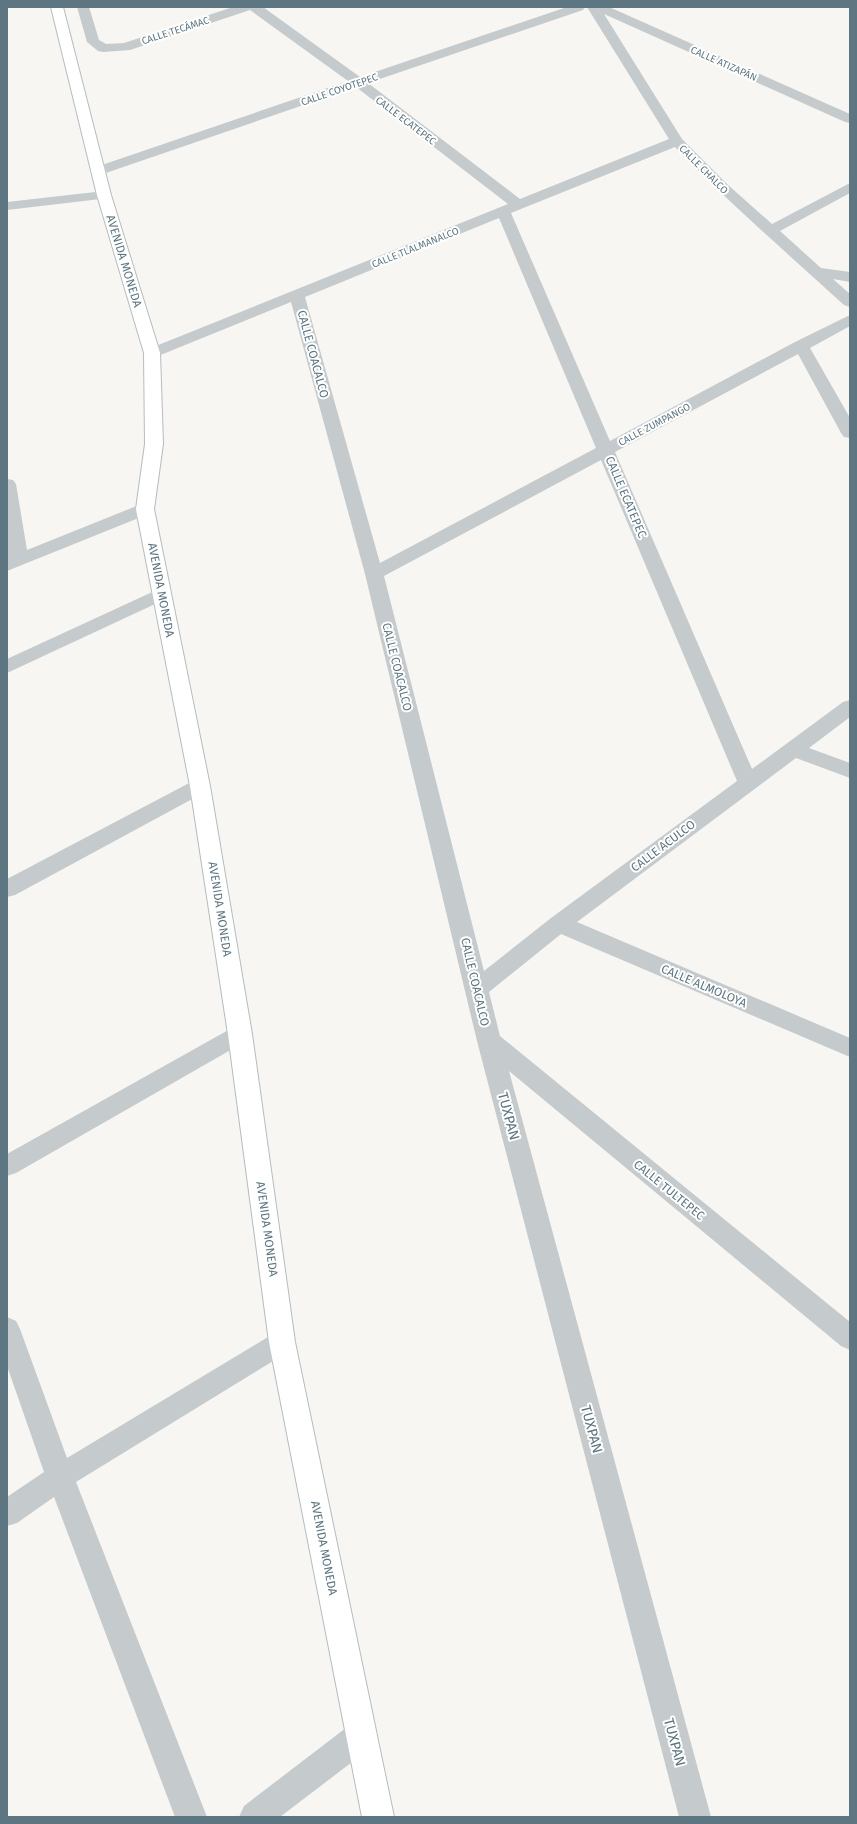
<svg xmlns="http://www.w3.org/2000/svg" width="857" height="1824" font-family="'Fira Sans',sans-serif">
	<style>
		.lines { fill: none; stroke-linecap: round; stroke-linejoin: round }
		.secondary-casing { stroke: #b5bcc0; stroke-width: 2 }
		.street { fill: #c5cacd; fill-rule: evenodd }
		.secondary { fill: #fff; fill-rule: evenodd }
		.labels { text-anchor: middle; stroke-width: 4; stroke-linejoin: round; paint-order: stroke }
		.far-street-label { font-size: 10px; fill: #5e7681; stroke: #fff }
		.street-label { font-size: 12px; fill: #5e7681; stroke: #fff }
		.near-street-label { font-size: 14px; fill: #5e7681; stroke: #fff }
	</style>
	<rect width="100%" height="100%" fill="#f7f6f2"/>
	<g class="lines">
		<g class="secondary-casing">
			<polygon id="secondary" points="51,7 63,7 111,195 160,353 163,444 154,509 210,786 252,1034 295,1342 394,1817 362,1817 269,1342 228,1034 190,786 136,509 145,444 144,353 97,195"/>
		</g>
		<g class="street">
			<path d="M77,7H89L99,40L106,44L124,43L233,7H263L360,77L567,7H585L583,10L368,83L520,199L669,139L587,7H609L850,114V123L845,122L604,14L682,139L727,184L772,224L850,183V193L780,231L821,268L850,272V282L833,279L850,294V307L844,305C787,253 729,203 675,147L511,213L610,441L795,342L850,315V326L810,348L850,418V438L844,437L841,433L798,354L615,452L752,769L843,702L850,700V717L809,748L850,763V778L796,758L577,922L850,1038V1057L561,934L489,992L500,1036L850,1322V1350L841,1346L509,1071L711,1817H679L477,1041L365,574L291,302L158,356L152,358L146,356L144,353L146,350L508,204L356,87L103,174H93L91,171L93,168L348,81L250,10L130,50L103,52L98,51L87,42ZM499,218L596,448L380,563L305,297ZM601,460L737,781L551,918L484,971L384,576Z"/>
			<polygon points="104,191 109,192 111,195 109,198 7,210 7,202"/>
			<polygon points="7,479 13,480 16,484 27,550 139,505 145,504 151,505 154,509 151,513 7,571 7,550 8,551"/>
			<polygon points="161,588 168,590 170,594 168,598 7,673 7,659"/>
			<polygon points="200,779 207,781 210,786 207,791 15,895 7,897 7,879 193,781"/>
			<polygon points="240,1025 248,1028 252,1034 248,1040 16,1173 7,1176 7,1154 232,1028"/>
			<polygon points="7,1317 16,1321 20,1329 67,1458 273,1334 282,1330 291,1334 295,1342 291,1350 76,1482 207,1817 175,1817 54,1497 17,1523 7,1526 7,1497 44,1472 7,1366"/>
			<polygon points="362,1720 373,1724 377,1735 373,1746 280,1817 239,1817 244,1806 351,1724"/>
		</g>
		<use href="#secondary" class="secondary"/>
	</g>
	<g class="labels">
		<g class="far-street-label">
			<text transform="translate(175 30) rotate(-18)" y="4">CALLE TECÁMAC</text>
			<text transform="translate(724 63) rotate(24)" y="4">CALLE ATIZAPÁN</text>
			<text transform="translate(339 89) rotate(-19)" y="4">CALLE COYOTEPEC</text>
			<text transform="translate(406 120) rotate(37)" y="4">CALLE ECATEPEC</text>
			<text transform="translate(704 169) rotate(45)" y="4">CALLE CHALCO</text>
			<text transform="translate(415 247) rotate(-22)" y="4">CALLE TLALMANALCO</text>
			<text transform="translate(654 424) rotate(-28)" y="4">CALLE ZUMPANGO</text>
		</g>
		<g class="street-label">
			<text transform="translate(124 261) rotate(73)" y="4">AVENIDA MONEDA</text>
			<text transform="translate(313 354) rotate(75)" y="4">CALLE COACALCO</text>
			<text transform="translate(626 497) rotate(67)" y="4">CALLE ECATEPEC</text>
			<text transform="translate(161 590) rotate(79)" y="4">AVENIDA MONEDA</text>
			<text transform="translate(397 667) rotate(76)" y="4">CALLE COACALCO</text>
			<text transform="translate(663 846) rotate(-37)" y="4">CALLE ACULCO</text>
			<text transform="translate(220 909) rotate(81)" y="4">AVENIDA MONEDA</text>
			<text transform="translate(475 982) rotate(77)" y="4">CALLE COACALCO</text>
			<text transform="translate(704 986) rotate(23)" y="4">CALLE ALMOLOYA</text>
			<text transform="translate(669 1190) rotate(39)" y="4">CALLE TULTEPEC</text>
			<text transform="translate(267 1229) rotate(82)" y="4">AVENIDA MONEDA</text>
			<text transform="translate(324 1548) rotate(79)" y="4">AVENIDA MONEDA</text>
		</g>
		<g class="near-street-label">
			<text transform="translate(509 1116) rotate(75)" y="5">TUXPAN</text>
			<text transform="translate(592 1429) rotate(75)" y="5">TUXPAN</text>
			<text transform="translate(675 1742) rotate(75)" y="5">TUXPAN</text>
		</g>
	</g>
	<rect width="857" height="1824" fill="none" stroke="#5e7681" stroke-width="16"/>
</svg>
